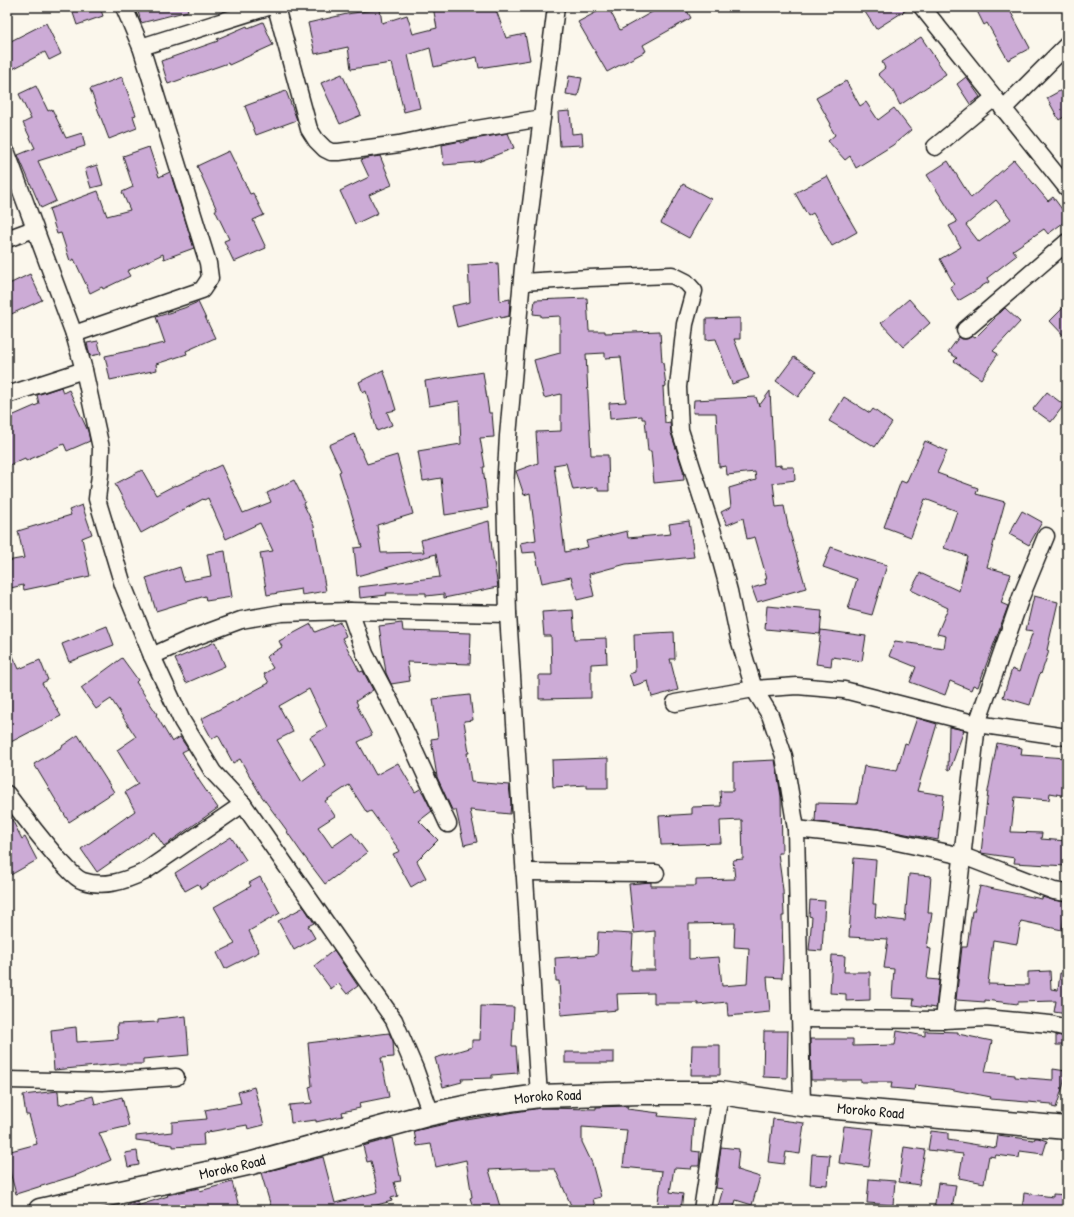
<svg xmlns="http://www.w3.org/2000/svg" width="1074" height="1217" font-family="'Patrick Hand',sans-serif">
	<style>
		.building { fill: #ccabd6; stroke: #1c1c1c; fill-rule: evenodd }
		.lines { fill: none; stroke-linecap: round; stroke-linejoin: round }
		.street-casing { stroke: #1c1c1c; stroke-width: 19 }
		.secondary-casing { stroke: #1c1c1c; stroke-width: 25 }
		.street { stroke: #fbf7ec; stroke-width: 16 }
		.secondary { stroke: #fbf7ec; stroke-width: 22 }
		.labels { text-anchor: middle; stroke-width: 3; stroke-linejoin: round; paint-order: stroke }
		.street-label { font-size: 15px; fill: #1c1c1c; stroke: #fbf7ec }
	</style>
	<rect width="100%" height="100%" fill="#fbf7ec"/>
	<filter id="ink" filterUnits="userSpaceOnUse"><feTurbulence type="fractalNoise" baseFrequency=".025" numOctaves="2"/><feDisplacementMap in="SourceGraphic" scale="8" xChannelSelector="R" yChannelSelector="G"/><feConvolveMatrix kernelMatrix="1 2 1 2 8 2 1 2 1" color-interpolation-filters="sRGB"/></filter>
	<g filter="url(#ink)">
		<g class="building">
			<polygon points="71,7 100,7 103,16 77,25"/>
			<polygon points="137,7 187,7 188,11 141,23"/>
			<polygon points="433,7 495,7 506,38 525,34 530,60 479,68 477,57 434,67 430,48 408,55 420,108 404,112 392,63 351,69 348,47 315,54 308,23 347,14 380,9 382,23 407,15 413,34 437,28"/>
			<polygon points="606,7 608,7 620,30 661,7 685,7 691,18 643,45 646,51 607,72 578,22"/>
			<polygon points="872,7 911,7 876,29 865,12"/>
			<polygon points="975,7 1008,7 1030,48 1008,60 987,23 984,25"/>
			<polygon points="263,22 273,45 229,65 228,63 168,84 161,61 218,41 217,39 247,26 248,28"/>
			<polygon points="46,23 61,54 49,60 45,52 7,72 7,43"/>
			<polygon points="921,37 946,74 900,105 892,89 878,74 885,68 882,62"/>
			<polygon points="342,74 361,115 340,124 321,83"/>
			<polygon points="569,76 582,78 578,96 566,94"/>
			<polygon points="122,77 136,115 133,116 137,128 109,139 90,89"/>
			<polygon points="966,77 980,97 970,104 957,84"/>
			<polygon points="846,81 860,106 866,102 878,120 894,108 911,130 893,145 856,168 850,156 845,160 828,141 835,135 829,125 831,124 816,98"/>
			<polygon points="36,86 48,111 52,109 66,138 82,133 85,146 38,161 56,201 41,208 18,155 35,148 23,123 31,119 19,94"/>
			<polygon points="1067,87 1067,115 1059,120 1047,98"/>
			<polygon points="286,91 297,120 256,135 245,106"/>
			<polygon points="570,111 572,134 582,133 583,145 560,146 558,112"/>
			<polygon points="508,133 514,148 478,162 444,165 442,145 461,141 461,143 469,140"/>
			<polygon points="149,147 159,177 170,172 194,248 164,259 163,254 127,271 130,276 103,289 102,287 90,293 74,259 70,261 61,233 57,234 49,209 98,191 107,216 130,210 122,192 133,187 123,156"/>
			<polygon points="229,151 250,194 253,193 264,215 253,220 266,248 234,262 224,241 229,239 215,210 217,210 197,166"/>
			<polygon points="380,156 392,185 369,195 378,213 355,224 340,191 369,177 361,160 367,158"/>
			<path d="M1014,160L1048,201L1053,197L1067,216V220L1048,234L1044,229L1013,250L1017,255L987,278L989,282L980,287V288L958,301L950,287L954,284L940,259L961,247L949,226L957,222L927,175L948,161L971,198ZM996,200L1011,219L979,242L966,225Z"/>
			<polygon points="97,165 103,185 91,188 85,169"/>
			<polygon points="827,176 839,199 838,199 857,232 832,246 813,213 808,216 795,193"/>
			<polygon points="683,184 711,199 689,238 661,223"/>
			<polygon points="498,263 500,301 510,299 509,316 501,318 500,316 457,327 452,306 470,302 468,265"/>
			<polygon points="30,274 42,300 7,316 7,285"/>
			<polygon points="587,298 589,331 605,331 605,333 660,331 662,362 663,362 666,386 663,387 665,423 670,422 671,433 683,470 684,480 654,483 651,451 648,451 645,419 642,419 642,416 610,419 609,403 626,402 621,357 605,358 605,353 586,354 591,455 608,455 609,491 598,491 598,487 573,490 566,463 554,465 565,552 588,547 586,541 627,531 628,538 671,534 669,524 689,521 694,557 626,564 589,574 594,596 577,600 571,577 542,583 535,552 522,553 520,543 536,540 530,493 524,495 516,471 538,463 536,432 561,431 561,394 544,398 534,360 560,353 560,316 541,317 541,315 533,314 535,300"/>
			<polygon points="909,299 930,323 903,347 881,323"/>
			<polygon points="198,302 215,338 186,351 187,354 156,364 157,370 110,380 105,356 165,343 156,317 184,308"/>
			<polygon points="1067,304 1067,339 1050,321"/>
			<polygon points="1005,308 1020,322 993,351 998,354 981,379 954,361 957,358 948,352 959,337 962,339 967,339 972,336 975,338"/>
			<polygon points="740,318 740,339 734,339 749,378 732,384 716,339 706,340 706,319"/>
			<polygon points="98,341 101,354 90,356 87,343"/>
			<polygon points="794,357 816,372 798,397 776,381"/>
			<polygon points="383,370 387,380 396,410 387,412 392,425 377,431 366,391 363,393 359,382"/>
			<polygon points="483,372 489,413 492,413 494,437 480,438 485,467 483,467 488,508 445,515 441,478 423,481 418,451 461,444 459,401 429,406 425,381"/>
			<polygon points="61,387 63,393 69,390 88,431 90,441 67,451 64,444 26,461 25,458 7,466 7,418 39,404 37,395"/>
			<polygon points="770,391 774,466 781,465 781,467 794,467 795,480 773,483 776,507 784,506 788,526 806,588 757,602 752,588 766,584 765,579 767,579 755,537 747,539 743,518 727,525 721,512 731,507 729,488 756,480 755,472 727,475 726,466 719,467 716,413 693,413 694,400 756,397 759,406"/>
			<polygon points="1047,392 1064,405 1051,422 1033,409"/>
			<polygon points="844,397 870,413 873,409 892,423 875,447 866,441 865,442 829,421"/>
			<polygon points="354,434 367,464 397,455 413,514 377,525 381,553 424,552 421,540 489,521 492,550 498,587 444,598 444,594 426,596 426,593 386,593 387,595 360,598 359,587 440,577 436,554 357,576 354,548 362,547 339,472 341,471 329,445"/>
			<polygon points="925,441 947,451 937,473 978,488 976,494 1005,502 987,567 1011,574 1001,603 1008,606 978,687 973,685 971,690 950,681 945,695 910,682 916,667 889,656 895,641 944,648 946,636 937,634 948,608 911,590 920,573 959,591 967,556 944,548 957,511 925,499 911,537 884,527 901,481 906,483"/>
			<polygon points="221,465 243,513 271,502 267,493 294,480 305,502 303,503 314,526 326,591 302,595 301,589 267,595 260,553 273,551 260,523 226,539 208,498 204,500 203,499 141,533 115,484 142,470 156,495 175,485 176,486"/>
			<polygon points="82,505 92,534 82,538 90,576 24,590 23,585 7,589 7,561 24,558 18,531 71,515 69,510"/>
			<polygon points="1022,511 1042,522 1029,545 1009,534"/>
			<polygon points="831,547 859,557 887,565 872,615 848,609 857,579 823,567"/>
			<polygon points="225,551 232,597 206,601 205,596 156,611 146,578 180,567 184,581 211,576 207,554"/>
			<polygon points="1034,596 1058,602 1047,650 1049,651 1041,674 1040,673 1030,705 1003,697 1012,669 1019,672 1033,631 1026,630"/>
			<polygon points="767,606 822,611 820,634 765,629"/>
			<polygon points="573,610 575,639 606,638 607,663 591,664 591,698 539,699 539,675 552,675 551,636 544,636 542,612"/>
			<path d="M340,622L346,636L342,638L360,672L363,671L373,690L356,701L358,705L357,706L372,735L358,742L376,775L398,763L415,792L420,789L423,793L432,811L419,821L438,840L417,861L426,878L411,887L393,854L400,851L371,811L367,813L349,785L325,801L335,816L318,827L332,847L352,833L367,853L325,884L301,852L287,832H288L260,794L240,759L233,763L218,735L212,739L201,719L269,683L264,674L273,668L266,657L282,647L279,641L311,624L315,632ZM309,689L327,727L310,737L325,765L302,782L277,740L293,732L279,706Z"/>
			<polygon points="402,623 403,631 471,633 470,664 407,662 410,681 391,684 386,673 379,626"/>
			<polygon points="107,626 114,645 69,662 62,644"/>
			<polygon points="821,630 866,636 862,661 832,657 831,666 816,664"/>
			<polygon points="674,632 675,659 670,659 678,690 652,697 648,681 633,686 629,674 635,672 634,634"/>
			<polygon points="215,642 225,666 186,683 175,659"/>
			<polygon points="7,643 19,669 40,660 48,680 42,683 61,716 7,744"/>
			<polygon points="122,658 138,680 136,682 157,714 156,715 172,742 180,737 188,749 182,752 200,782 218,808 164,846 154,832 97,872 81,849 135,811 125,792 138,784 117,750 136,737 111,699 96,709 81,688"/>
			<polygon points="470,695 473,720 464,721 469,753 467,753 471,782 509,785 511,803 510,814 470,810 477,842 464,845 456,810 452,810 437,777 431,739 438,738 433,699"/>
			<polygon points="917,718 937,724 917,791 944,795 938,840 879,829 815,822 816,803 857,804 864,766 897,771 905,743 908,744"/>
			<polygon points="949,727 964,730 950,770 948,769"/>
			<polygon points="78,735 114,792 94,805 94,806 69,822 34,764 62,747 62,746"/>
			<polygon points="997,743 1022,748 1021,755 1067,758 1067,796 1050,793 1049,800 1015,797 1011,832 1042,833 1041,839 1067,841 1067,866 1014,863 1015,858 981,853 988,791"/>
			<polygon points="608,758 608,788 587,788 587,785 553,787 552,760"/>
			<path d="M775,760L781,796L782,853H778L783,890L784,916H782L783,959L782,978L767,977L770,1012L728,1016L727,1002L698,1005V1003H654V993L617,994L618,1010L561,1015L559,981H556L555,958L597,955L598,932L633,934L631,970H655V931L634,933L629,884L651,882V886H696V880L735,879L733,860L743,859L742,820L720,821L721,843L661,845L659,816L692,814V807L721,806L720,791H733V762ZM735,923L734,947L749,948L747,984L722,986L719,957L689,959V924Z"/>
			<polygon points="7,810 22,839 25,837 37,860 7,877"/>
			<polygon points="231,837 246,860 201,889 198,884 185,891 175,873"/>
			<polygon points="854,858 876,860 873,904 876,904 875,917 905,921 909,874 931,876 928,913 932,913 927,948 931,949 927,979 939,980 936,1008 913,1005 914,999 892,998 894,969 884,968 888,939 849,937"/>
			<polygon points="260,877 280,913 249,931 259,952 225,969 217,953 235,944 214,907 251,886 249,883"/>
			<polygon points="980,886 1042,899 1042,897 1052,900 1067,902 1062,930 1021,921 1017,944 993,940 988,984 1028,985 1028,972 1050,971 1051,989 1058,990 1060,973 1067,974 1067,1014 1054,1012 1056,1001 1018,1002 1018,1004 985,1000 985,1002 956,1000 962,947 967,947 972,911 974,911"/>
			<polygon points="810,900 825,901 822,951 809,950 812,917 809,916"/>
			<polygon points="304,907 314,923 308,926 315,938 294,950 278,921"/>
			<polygon points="334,950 358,986 347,994 338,983 331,989 314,966"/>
			<polygon points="832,955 845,956 844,972 870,972 870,1000 846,1001 846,994 830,993"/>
			<polygon points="481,1006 514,1007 512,1046 516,1046 518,1073 492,1075 492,1078 461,1079 462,1082 443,1087 435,1058 472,1047 472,1040 480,1040"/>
			<polygon points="186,1016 189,1055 143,1059 143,1064 118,1064 54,1070 51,1030 76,1027 77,1042 118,1039 117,1024 158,1022 158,1019"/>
			<polygon points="764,1031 788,1031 787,1078 763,1077"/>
			<polygon points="897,1031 925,1036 925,1031 958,1032 958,1034 992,1041 985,1072 1015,1075 1015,1077 1053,1080 1053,1069 1066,1071 1063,1086 1056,1108 1052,1107 1052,1104 990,1099 991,1097 949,1089 915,1085 914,1090 891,1088 892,1082 861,1082 861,1080 811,1080 810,1039 853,1039 853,1046 895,1045"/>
			<polygon points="389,1033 393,1041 394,1057 381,1058 389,1097 359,1103 360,1108 342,1112 343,1116 316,1122 316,1120 291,1123 289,1105 312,1103 309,1087 312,1086 308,1043"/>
			<polygon points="1056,1035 1067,1037 1067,1045 1056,1045"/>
			<polygon points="692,1045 720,1045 720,1075 691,1075"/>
			<rect x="565" y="1052" width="49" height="11"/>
			<polygon points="254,1087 264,1125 248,1129 247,1125 203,1133 204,1145 173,1147 173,1145 136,1140 136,1136 172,1132 172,1122 207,1119 205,1110 241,1103 238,1092"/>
			<polygon points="58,1091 59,1105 93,1096 95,1104 122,1097 129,1126 99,1133 111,1160 77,1175 16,1194 7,1161 7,1152 37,1144 29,1115 26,1115 23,1095"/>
			<polygon points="628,1106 627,1109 659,1113 658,1116 694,1119 692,1151 700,1152 699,1166 692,1166 691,1169 674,1168 670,1192 683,1194 681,1210 657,1210 662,1171 623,1167 627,1130 582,1127 582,1142 592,1163 601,1197 593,1199 596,1210 573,1210 555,1169 530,1169 530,1168 489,1170 501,1210 474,1210 470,1198 472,1197 466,1160 436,1167 431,1144 417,1146 414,1131 454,1122 540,1108 596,1109 596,1107"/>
			<polygon points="773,1119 804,1123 800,1154 786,1152 784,1164 768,1162"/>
			<polygon points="844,1126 874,1129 869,1167 839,1163"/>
			<polygon points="931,1131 948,1133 948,1140 996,1148 998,1135 1034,1140 1035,1138 1038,1138 1047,1141 1043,1154 1020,1151 1019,1158 996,1155 995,1157 989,1156 984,1183 959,1178 963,1154 928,1150"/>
			<polygon points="392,1138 401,1181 394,1182 398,1196 391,1198 392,1201 373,1206 374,1208 364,1210 272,1210 261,1173 323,1157 335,1203 378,1192 371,1161 367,1162 363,1146"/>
			<polygon points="721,1147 739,1149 737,1170 760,1177 752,1205 736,1200 733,1210 717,1210 723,1189 716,1188"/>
			<polygon points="904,1147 925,1150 919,1185 899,1182"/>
			<polygon points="137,1151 139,1165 128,1167 125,1153"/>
			<polygon points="812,1154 830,1155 827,1185 810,1184"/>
			<polygon points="869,1179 895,1181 893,1205 867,1203"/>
			<polygon points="232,1182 240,1210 132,1210 131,1208 168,1196 167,1195 199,1188 200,1191"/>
			<polygon points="938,1183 956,1185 952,1210 934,1210"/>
			<polygon points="1024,1193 1053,1197 1053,1194 1067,1195 1067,1210 1022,1210"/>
			<polygon points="138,1201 139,1205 129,1208 127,1204"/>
		</g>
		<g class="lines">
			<g class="street-casing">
				<g id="street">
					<polyline points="276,7 309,129 316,140 325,149 331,152 339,152 399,144 447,134 542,118"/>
					<polyline points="922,7 1067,188"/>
					<polyline points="141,47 268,7"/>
					<polyline points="1003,109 1067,45"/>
					<polyline points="935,147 994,98"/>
					<polyline points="7,153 74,334 84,370 101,448 100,475 97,499 123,585 152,656 182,721 213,772 243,804 394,1020 415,1069 431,1114"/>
					<polyline points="7,239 34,229"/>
					<polyline points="522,282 589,278 672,275 686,282 694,291 685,324 678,387 680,430 715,539 729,591 739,639 754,689 770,715 784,756 796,829 802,1105"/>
					<polyline points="965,330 1067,242"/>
					<polyline points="74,334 202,290 210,278 208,263 141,47 124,7"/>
					<polyline points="7,395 84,370"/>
					<polyline points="350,611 365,654 403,726 448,824"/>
					<polyline points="152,656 187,640 241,620 281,613 350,611 508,614"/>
					<polyline points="675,703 754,689 797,686 844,690 977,724 1067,737"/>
					<path d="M7,794C24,817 41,839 60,861C67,867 74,878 83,881C104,888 125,881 144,872L243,804"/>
					<polyline points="796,829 878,838 963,856 1054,891 1067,893"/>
					<polyline points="524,872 656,873"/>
					<polyline points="800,1019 944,1020 986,1018 1050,1024 1067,1028"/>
					<polyline points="944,1020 977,724 1021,597 1046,536"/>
					<polyline points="7,1080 102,1082 176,1077"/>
					<polyline points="539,1096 508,614 505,490 508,436 523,267 556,7"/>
					<polyline points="702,1210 720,1093"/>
				</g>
			</g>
			<g class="secondary-casing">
				<g id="secondary">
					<path id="s1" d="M40,1210L252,1163L431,1114L474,1105L539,1096L640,1093H720L802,1105L1067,1128"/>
				</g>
			</g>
			<use href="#street" class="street"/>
			<use href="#secondary" class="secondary"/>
		</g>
	</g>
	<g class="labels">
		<g class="street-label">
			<text dy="5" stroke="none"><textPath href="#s1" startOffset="521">Moroko Road</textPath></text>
			<text dy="5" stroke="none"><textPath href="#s1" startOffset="845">Moroko Road</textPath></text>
			<text dy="5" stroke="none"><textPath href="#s1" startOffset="197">Moroko Road</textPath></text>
		</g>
	</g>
	<rect width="1074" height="1217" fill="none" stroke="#fbf7ec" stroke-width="24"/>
	<rect x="12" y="12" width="1050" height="1193" fill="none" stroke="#1c1c1c" stroke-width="1.5" filter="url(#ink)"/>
</svg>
